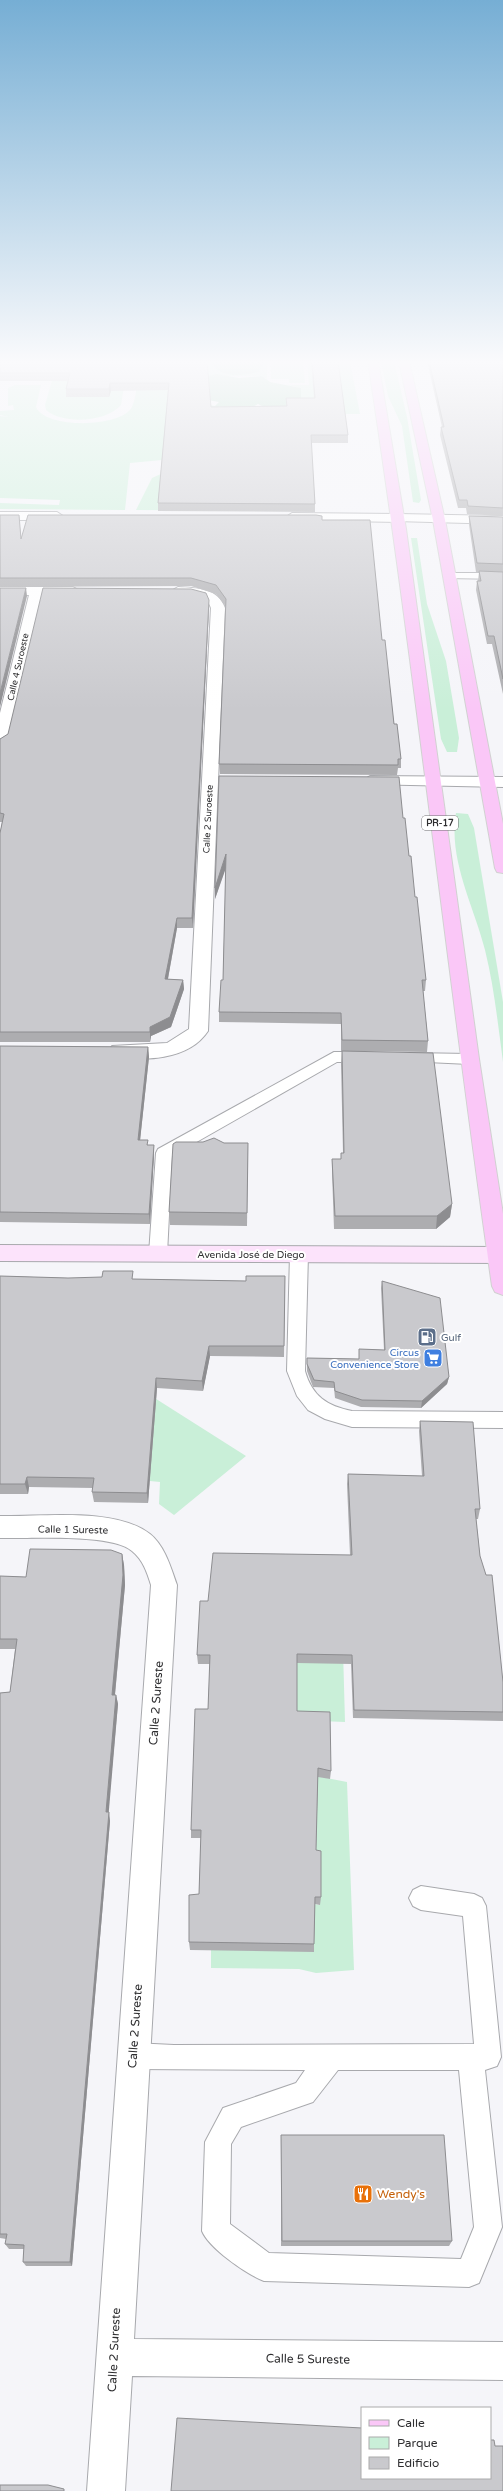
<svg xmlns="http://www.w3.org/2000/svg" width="503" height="2491" font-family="'Varela Round',sans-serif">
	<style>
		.green { fill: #c9efd8 }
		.forest { fill: #a2d3b6 }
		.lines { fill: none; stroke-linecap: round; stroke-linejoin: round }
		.service-casing { stroke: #a8a9ad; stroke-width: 2 }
		.minor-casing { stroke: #a8a9ad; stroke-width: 2 }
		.tertiary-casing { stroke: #a8a9ad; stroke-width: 2 }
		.secondary-casing { stroke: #a8a9ad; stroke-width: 2 }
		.primary-casing { stroke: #d1d1d1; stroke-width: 2 }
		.service { fill: #fff; fill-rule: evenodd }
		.minor { fill: #fff; fill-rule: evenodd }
		.tertiary { fill: #fff; fill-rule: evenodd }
		.secondary { fill: #fce3fb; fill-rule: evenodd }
		.primary { fill: #fac7f7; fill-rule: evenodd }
		.wall { fill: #adadb0 }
		.shaded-wall { fill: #8d8d90 }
		.building { fill: #c9c9cd; stroke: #8d8d90 }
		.labels { text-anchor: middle; stroke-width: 4; stroke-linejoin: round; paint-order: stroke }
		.far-street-label { font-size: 9px; fill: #2e2e30; stroke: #fff }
		.shield { fill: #fff; stroke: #6d6d6e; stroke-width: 1 }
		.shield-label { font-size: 9px; font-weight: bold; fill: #2e2e30 }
		.street-label { font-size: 10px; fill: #2e2e30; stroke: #fff }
		.service-label { font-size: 10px; fill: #4e5e75; stroke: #fff; text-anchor: start }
		.shop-label { font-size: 10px; fill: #366cbe; stroke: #fff; text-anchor: end }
		.near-street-label { font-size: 12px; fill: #2e2e30; stroke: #fff }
		.near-food-label { font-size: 12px; fill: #c56008; stroke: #fff; text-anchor: start }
	</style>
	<rect width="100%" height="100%" fill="#f5f5f9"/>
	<g class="green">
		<path d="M128,361L121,405C107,422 63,425 46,410L45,405L57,363Z"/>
		<polygon points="203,361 267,361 267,379 262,376 208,376 208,367 203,367"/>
		<polygon points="271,361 303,361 305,383 289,383 289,379 271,379"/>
		<polygon points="307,361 350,361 360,414 345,414 343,399 301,401 301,388 288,385 309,385"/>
		<polygon points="381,361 394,361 407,417 421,500 419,503 413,502 402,426 388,396"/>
		<path d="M139,367L197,390L162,460L130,463L125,510L0,509V503L59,505L60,500L0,498V416L9,417L0,415V411L14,410L13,405L8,406V388L15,385H41L36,407C45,429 121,428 132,407C137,396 137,379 139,367Z"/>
		<polygon points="163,473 313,511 136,510 152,478"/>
		<polygon points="411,538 417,538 427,604 446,661 459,738 457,752 447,752 441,739"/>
		<path d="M456,813L468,814L474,828L503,1002V1062C498,1025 494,986 485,950C474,906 448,860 456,813Z"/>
		<polygon points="142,1390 246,1456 174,1515 159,1504 160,1482 150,1481"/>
		<polygon points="341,1577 345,1722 295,1720 297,1663 313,1663"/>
		<polygon points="311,1775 347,1782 354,1970 316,1973 299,1969 211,1968 211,1950 314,1904 319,1905 310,1858"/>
	</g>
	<g class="forest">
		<path d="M216,361H264L265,362L258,372C243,375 222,379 212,364Z"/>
		<polygon points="217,374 239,378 262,376 270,382 301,388 301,401 303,406 264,407 258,404 249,409 219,413 207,405 215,406 219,402 202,399 200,390 210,390 208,376"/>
	</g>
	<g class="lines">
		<g class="service-casing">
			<g id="service">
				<polygon points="449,573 503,573 503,579 445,578 444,576"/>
				<polygon points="334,1052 365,1052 373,1057 365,1062 337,1062 172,1156 167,1254 164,1259 158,1260 152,1259 149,1254 156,1153 158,1149"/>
				<polygon points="411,1053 469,1054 477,1059 469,1064 406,1061 403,1058 406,1055"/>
				<path d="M299,1248L305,1249L308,1254L305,1371C312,1396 327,1406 352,1411L503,1412V1428L352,1427L325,1419L308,1410L297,1396L287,1371L290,1254L293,1249Z"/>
				<path d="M421,1886L474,1894L482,1898L486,1906L501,2057L497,2066L485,2070L502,2227L479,2283L469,2287L264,2281C246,2274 209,2248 202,2231L205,2142L223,2108L296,2083L305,2070L133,2069L124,2065L120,2056L124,2047L133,2043L174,2045L474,2044L463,1916L421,1910L413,1906L409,1898L413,1890ZM338,2070H459L474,2227L461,2259L269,2253L230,2224L231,2144L241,2127L313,2102Z"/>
			</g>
		</g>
		<g class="minor-casing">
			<g id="minor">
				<polygon points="0,512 57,512 63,516 57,520 0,520"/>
				<polygon points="292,513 399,514 405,518 399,522 288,520 286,517"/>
				<polygon points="0,587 73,587 80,591 73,595 43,595 8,743 0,748 0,713 29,595 0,595"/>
				<path d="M178,587C197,588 218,588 225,608L208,1031C189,1060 142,1063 112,1054L109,1050L112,1046L167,1043L189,1029L211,608C206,592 187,597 173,594L171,591Z"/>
				<polygon points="370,776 503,777 503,787 364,784 362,781"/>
				<path d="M0,1516C42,1517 116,1507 150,1534C165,1546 171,1568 177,1585L134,2339L503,2342V2380L132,2376L125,2491H87L151,1585C147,1572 143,1560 132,1551C111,1533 30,1539 0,1538Z"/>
			</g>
		</g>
		<g class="tertiary-casing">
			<polygon id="tertiary" points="399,514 503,516 503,524 395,521 393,518"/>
		</g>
		<g class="secondary-casing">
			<polygon id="secondary" points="0,1245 503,1247 503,1263 0,1261"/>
		</g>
		<g class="primary-casing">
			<g id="primary">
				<path d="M368,361H378L406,529L479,1059L503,1214V1295L495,1292L492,1286C448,978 415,669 368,361Z"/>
				<polygon points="399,361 409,361 445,520 503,824 503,873 497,872 495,868 433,520"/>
			</g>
		</g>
		<use href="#service" class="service"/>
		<use href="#minor" class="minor"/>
		<use href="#tertiary" class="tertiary"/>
		<use href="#secondary" class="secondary"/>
		<use href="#primary" class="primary"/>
	</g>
	<g class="wall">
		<polygon points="0,361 207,361 211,407 286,406 286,398 314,398 311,361 338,361 348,435 348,443 311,443 315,504 315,512 158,511 158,503 168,390 111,391 109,397 66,397 66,389 68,381 0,381"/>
		<polygon points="427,361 503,361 503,516 467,514 466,508 458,508 440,435 441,427 442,427"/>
		<polygon points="0,515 19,515 21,538 322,520 382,640 394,724 401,759 401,768 398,768 397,775 220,774 219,764 226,607 216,594 191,586 0,587"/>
		<polygon points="469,516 503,517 503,694 492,644 487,644 476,590 477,581 478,581 479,572 476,572 469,525"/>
		<polygon points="209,608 193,928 177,928 168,979 183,980 184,989 171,1027 151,1036 150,1042 0,1042 0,833 2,822 0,822 0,739"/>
		<polygon points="219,776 403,818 409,856 426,980 425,991 423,991 428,1041 427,1052 351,1051 452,1204 450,1217 436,1229 334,1229 332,1172 332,1159 341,1159 341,1153 343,1153 341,1064 342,1051 341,1051 341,1024 219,1022 219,1012 223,980 226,866 215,899"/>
		<polygon points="0,1046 148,1047 149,1057 140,1140 148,1145 154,1145 154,1155 150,1224 0,1222"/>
		<polygon points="224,1143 248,1143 247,1226 170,1225 169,1212"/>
		<polygon points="0,1276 68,1278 246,1281 285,1276 284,1357 210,1356 203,1391 157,1388 148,1503 94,1502 92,1492 93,1488 29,1487 28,1494 0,1494"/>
		<polygon points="382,1281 449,1377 447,1384 421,1408 361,1407 335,1398 334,1388 313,1387 307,1371 307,1358 359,1359 359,1349 384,1350 381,1288"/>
		<polygon points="420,1421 480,1509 478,1519 476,1519 480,1556 503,1682 503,1721 353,1718 351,1664 297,1663 297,1711 331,1771 330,1779 318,1777 316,1850 321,1897 320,1905 315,1904 314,1944 314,1952 190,1950 189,1942 199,1894 201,1838 191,1838 191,1830 208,1709 210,1664 198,1664 197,1655 208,1601 350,1555 347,1484 348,1474 422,1476 419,1431"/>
		<polygon points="122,1554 124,1565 125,1585 115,1695 116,1695 118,1704 108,1812 110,1821 72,2266 26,2266 23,2262 24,2249 9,2249 5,2244 6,2239 0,2238 0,1693 10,1692 15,1649 0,1649 0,1576 26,1577"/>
		<polygon points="281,2135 452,2241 449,2246 281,2246"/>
	</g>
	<g class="shaded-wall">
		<polygon points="110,383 111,391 109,397 109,389"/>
		<polygon points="26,588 27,596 0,707 0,693"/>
		<polygon points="209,600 209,608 193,928 192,918"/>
		<polygon points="226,854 227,865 215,899 215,888"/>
		<polygon points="177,918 177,928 166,989 165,979"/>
		<polygon points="183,980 184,989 171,1027 151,1036 150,1042 150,1027"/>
		<polygon points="148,1047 149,1057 139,1150 138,1140"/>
		<polygon points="154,1145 154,1155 150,1224 149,1214"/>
		<polygon points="452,1204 450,1217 436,1229 437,1216"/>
		<polygon points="209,1346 210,1356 203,1391 202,1381"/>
		<polygon points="449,1377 447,1384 421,1408 422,1401"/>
		<polygon points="156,1378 157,1388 148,1503 147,1493"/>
		<polygon points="27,1477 29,1487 28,1494 25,1484"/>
		<polygon points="122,1554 124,1565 125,1585 114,1704 112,1695"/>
		<polygon points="116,1695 118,1704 108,1821 106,1812"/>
		<polygon points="109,1812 110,1821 72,2266 70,2262"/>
	</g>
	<g class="building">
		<polygon points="0,361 207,361 211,407 287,406 286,398 315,398 312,361 338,361 348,435 311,435 315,504 158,503 169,383 110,383 109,389 66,389 70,373 0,373"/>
		<polygon points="429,361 503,361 503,508 468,506 467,500 459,500 441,427 444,427"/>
		<polygon points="0,515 19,515 21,539 28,515 316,515 322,516 322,520 370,520 382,640 385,640 394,724 397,724 401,759 398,759 398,765 219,764 226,599 216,585 191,578 0,578"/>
		<polygon points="469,516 503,517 503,564 477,563"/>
		<polygon points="479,571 503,572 503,679 494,636 488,636 477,581 481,581"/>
		<polygon points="0,588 26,588 0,693"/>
		<polygon points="43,588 191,589 206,593 209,600 192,918 177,918 165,979 183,980 170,1017 150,1027 150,1032 0,1032 0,833 4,814 0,813 0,739 8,734"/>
		<polygon points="219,776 399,777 403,818 405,818 409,856 411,856 415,897 417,897 426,980 422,980 428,1041 342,1040 341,1013 219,1012 221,980 223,980 226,854 215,888"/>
		<polygon points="0,1046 148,1047 138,1140 148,1140 147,1145 154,1145 149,1214 0,1212"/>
		<polygon points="342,1051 433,1053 452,1204 437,1216 335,1216 332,1159 341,1159 341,1153 344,1153"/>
		<polygon points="214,1138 224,1143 248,1143 247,1213 169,1212 173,1144 176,1142 203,1142"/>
		<polygon points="103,1271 133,1271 132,1279 246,1281 246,1276 285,1276 284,1346 209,1346 202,1381 156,1378 147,1493 92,1492 94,1478 27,1477 25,1484 0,1484 0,1276 68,1278 102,1277"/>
		<polygon points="382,1281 440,1298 449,1377 422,1401 362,1400 335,1391 334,1382 314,1380 307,1364 307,1358 359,1359 359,1349 385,1350"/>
		<polygon points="420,1421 473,1422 480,1509 475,1509 480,1556 486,1575 492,1575 503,1682 503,1712 354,1710 352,1655 297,1654 297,1711 330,1712 331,1771 318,1768 316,1850 321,1851 321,1897 315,1897 314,1944 189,1942 189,1895 199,1894 201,1830 191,1830 195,1709 208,1709 210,1655 197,1655 200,1601 208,1601 213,1553 352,1555 348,1474 424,1476"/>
		<polygon points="30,1549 111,1550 122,1554 123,1575 112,1695 116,1695 106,1812 109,1812 70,2262 23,2262 24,2245 5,2244 7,2234 0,2234 0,1693 10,1692 17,1639 0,1639 0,1576 26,1577"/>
		<polygon points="281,2135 444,2135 452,2241 282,2241"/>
		<polygon points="177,2418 362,2428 362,2478 490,2478 490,2440 494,2440 495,2446 503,2446 503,2491 171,2491"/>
		<polygon points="0,2485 48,2485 64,2489 64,2491 0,2491"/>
	</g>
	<linearGradient id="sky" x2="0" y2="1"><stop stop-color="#76aed4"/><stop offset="0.51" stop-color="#fafafc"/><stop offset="1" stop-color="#fafafc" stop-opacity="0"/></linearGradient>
	<rect width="503" height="710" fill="url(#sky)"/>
	<defs>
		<g id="fuel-square" transform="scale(1)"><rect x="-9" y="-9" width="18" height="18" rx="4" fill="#5c6f8a" stroke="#fff"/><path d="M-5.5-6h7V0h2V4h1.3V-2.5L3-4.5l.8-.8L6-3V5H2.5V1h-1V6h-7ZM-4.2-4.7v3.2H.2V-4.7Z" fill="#fff"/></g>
		<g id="supermarket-square" transform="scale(1)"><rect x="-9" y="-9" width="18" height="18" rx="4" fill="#3f7fe0" stroke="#fff"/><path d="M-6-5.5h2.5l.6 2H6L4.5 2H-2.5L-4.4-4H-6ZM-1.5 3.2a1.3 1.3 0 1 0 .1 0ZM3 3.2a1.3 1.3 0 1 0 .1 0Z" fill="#fff"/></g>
		<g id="restaurant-square" transform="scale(1)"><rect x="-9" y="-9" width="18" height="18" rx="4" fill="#e8710a" stroke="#fff"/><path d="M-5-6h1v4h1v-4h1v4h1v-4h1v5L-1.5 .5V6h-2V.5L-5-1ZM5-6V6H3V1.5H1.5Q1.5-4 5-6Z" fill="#fff"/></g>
	</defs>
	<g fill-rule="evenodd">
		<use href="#fuel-square" x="427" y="1337"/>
		<use href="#supermarket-square" x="433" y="1358"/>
		<use href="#restaurant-square" x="363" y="2194"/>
	</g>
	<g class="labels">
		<g class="far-street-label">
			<text transform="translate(18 667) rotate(-77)" y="3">Calle 4 Suroeste</text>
			<text transform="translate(208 819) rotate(-87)" y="3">Calle 2 Suroeste</text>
		</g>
		<rect class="shield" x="422" y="816" width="36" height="14" rx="3"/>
		<g class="shield-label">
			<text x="440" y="826">PR-17</text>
		</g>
		<g class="street-label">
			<text x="251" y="1258">Avenida José de Diego</text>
			<text transform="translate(73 1529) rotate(1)" y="4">Calle 1 Sureste</text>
		</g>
		<g class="service-label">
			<text x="441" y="1341">Gulf</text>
		</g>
		<g class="shop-label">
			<text x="419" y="1356">Circus<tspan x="419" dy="12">Convenience Store</tspan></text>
		</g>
		<g class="near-street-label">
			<text transform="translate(156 1703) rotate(-86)" y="4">Calle 2 Sureste</text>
			<text transform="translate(135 2026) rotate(-86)" y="4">Calle 2 Sureste</text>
			<text transform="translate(114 2350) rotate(-87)" y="4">Calle 2 Sureste</text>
			<text transform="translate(308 2359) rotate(1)" y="4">Calle 5 Sureste</text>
		</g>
		<g class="near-food-label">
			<text x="377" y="2198">Wendy's</text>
		</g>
	</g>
	<rect x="361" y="2407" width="130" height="72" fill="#ffffff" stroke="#ababac"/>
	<rect x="369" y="2420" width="20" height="6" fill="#fac7f7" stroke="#ababac"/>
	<text x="397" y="2427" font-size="12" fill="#2e2e30">Calle</text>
	<rect x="369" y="2437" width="20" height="12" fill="#c9efd8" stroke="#ababac"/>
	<text x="397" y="2447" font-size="12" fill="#2e2e30">Parque</text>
	<rect x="369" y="2457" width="20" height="12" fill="#c9c9cd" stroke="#ababac"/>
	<text x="397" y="2467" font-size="12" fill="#2e2e30">Edificio</text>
</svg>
